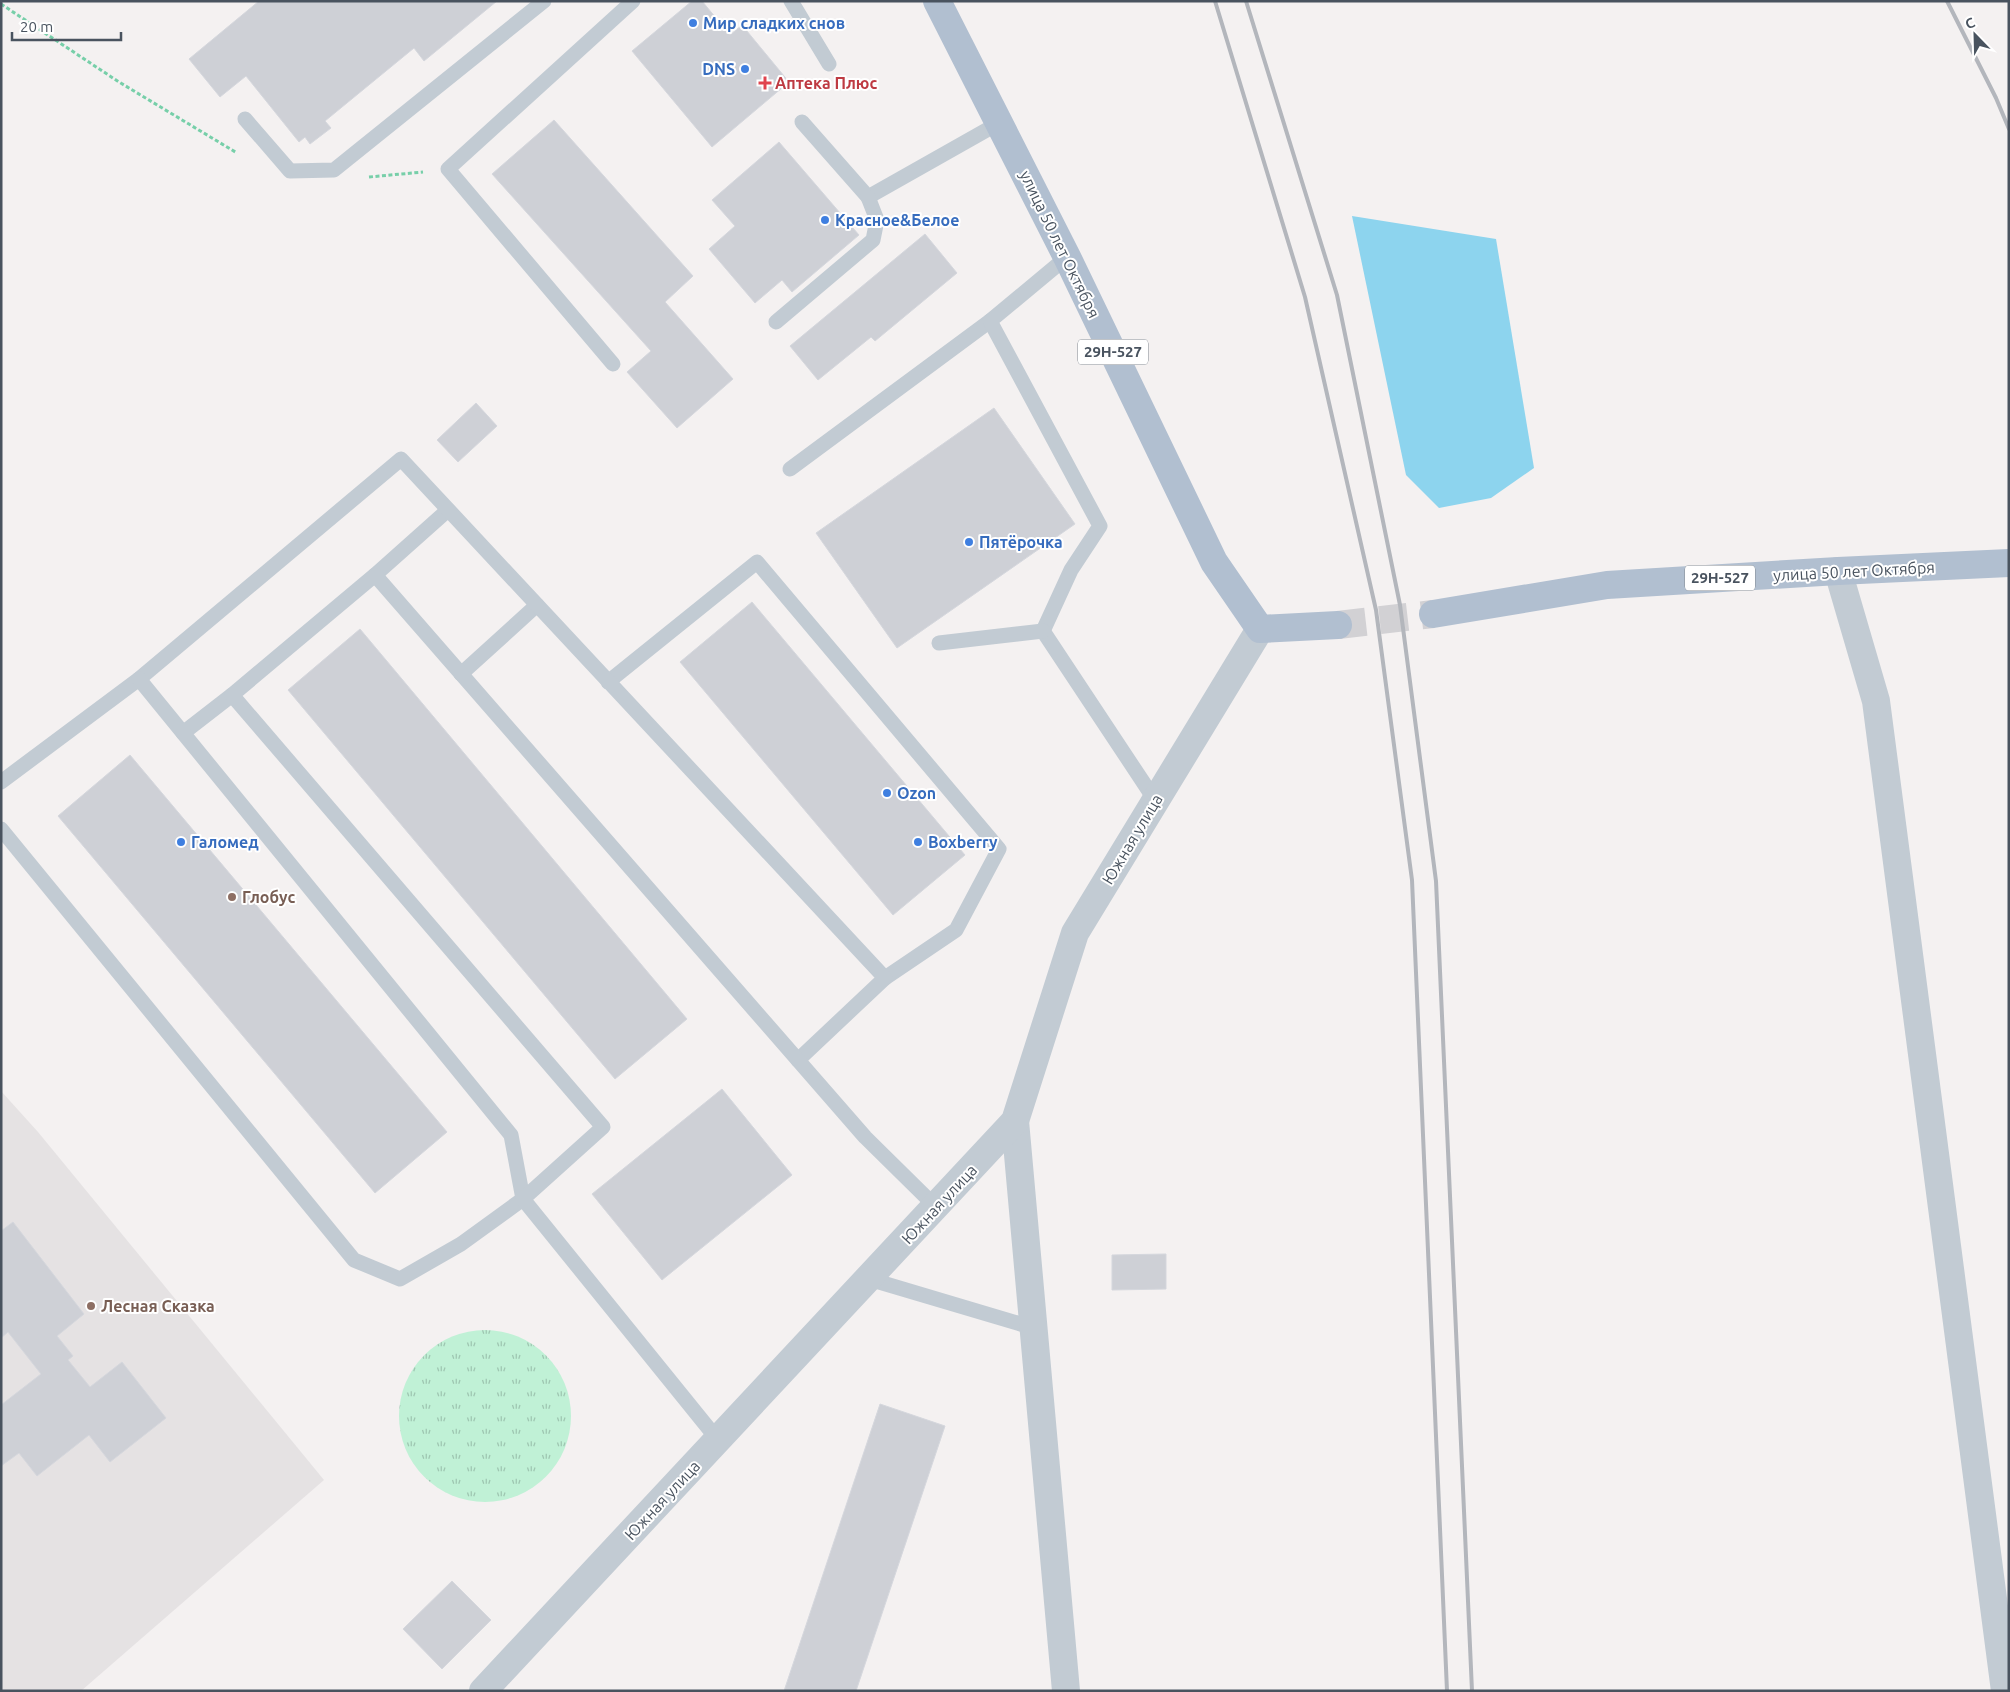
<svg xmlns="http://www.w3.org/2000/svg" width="2010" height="1692" font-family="Ubuntu,sans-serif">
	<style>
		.education { fill: #e5e2e3 }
		.park { fill: url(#park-tufts) }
		.water { fill: #8dd4ee }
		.building { fill: #ced0d6; stroke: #d5d7dd }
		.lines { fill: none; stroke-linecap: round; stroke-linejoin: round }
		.primary-tunnel { stroke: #d2d1d4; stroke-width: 28; stroke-dasharray: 28 14; stroke-linecap: butt }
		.path { stroke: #77cfa9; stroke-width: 3; stroke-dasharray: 4 2.5; stroke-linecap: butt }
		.service { stroke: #c2cbd3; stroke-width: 15 }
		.minor { stroke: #c2cbd3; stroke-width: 28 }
		.primary { stroke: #b1bfd0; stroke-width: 28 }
		.rail { stroke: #b3b6bc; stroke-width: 4 }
		.shop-dot { fill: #3f7fe0; stroke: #fff; stroke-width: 2 }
		.health-dot { fill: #e0444e; stroke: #fff; stroke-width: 2 }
		.education-dot { fill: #8d6e63; stroke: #fff; stroke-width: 2 }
		.labels { text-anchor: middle; stroke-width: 4; stroke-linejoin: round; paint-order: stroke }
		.shield { fill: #fff; stroke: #80878f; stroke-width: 1 }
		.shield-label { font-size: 15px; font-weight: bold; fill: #49535f }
		.shop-label { font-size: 16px; font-weight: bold; fill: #366cbe; stroke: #fff; text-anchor: start }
		.health-label { font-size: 16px; font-weight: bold; fill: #be3a42; stroke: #fff; text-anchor: start }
		.street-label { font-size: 16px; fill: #49535f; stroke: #fff }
		.education-label { font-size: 16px; font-weight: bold; fill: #785e54; stroke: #fff; text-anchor: start }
	</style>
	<defs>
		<pattern id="park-tufts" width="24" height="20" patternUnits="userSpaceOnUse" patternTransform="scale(1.25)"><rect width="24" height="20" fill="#c0f1d6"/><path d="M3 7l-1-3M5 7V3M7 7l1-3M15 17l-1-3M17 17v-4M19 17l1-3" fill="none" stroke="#9ec6b1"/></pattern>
	</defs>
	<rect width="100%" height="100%" fill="#f4f1f1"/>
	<polygon class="education" points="1,1091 38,1132 324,1480 81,1691 1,1691"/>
	<circle class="park" cx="485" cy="1416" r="86"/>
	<polygon class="water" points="1352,216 1496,239 1534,468 1491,498 1439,508 1406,475"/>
	<g class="building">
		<polygon points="259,1 497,1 424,61 414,48 325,121 331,128 310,144 305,137 299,142 246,76 220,97 189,59"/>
		<polygon points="692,1 702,1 730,35 742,25 789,82 712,147 632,51"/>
		<polygon points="554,120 693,276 665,302 733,379 677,428 627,372 651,351 492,174"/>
		<polygon points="779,142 859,235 792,292 782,280 755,303 709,249 735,226 712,200"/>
		<polygon points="925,234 957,273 875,341 871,337 818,380 790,346"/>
		<polygon points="476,403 497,426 458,462 437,440"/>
		<polygon points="994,408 1075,524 897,648 816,533"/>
		<polygon points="752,602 965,855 893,915 680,662"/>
		<polygon points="360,629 687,1019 615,1079 288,690"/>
		<polygon points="130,755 447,1132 375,1193 58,816"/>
		<polygon points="722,1089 792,1175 662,1280 592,1194"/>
		<polygon points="13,1222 84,1314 57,1336 73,1356 68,1360 90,1387 122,1362 166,1418 110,1462 89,1435 37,1476 19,1453 1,1466 1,1405 41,1374 8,1332 1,1338 1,1231"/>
		<polygon points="1166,1254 1166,1289 1112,1290 1112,1255"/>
		<polygon points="880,1404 945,1426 856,1691 784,1691"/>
		<polygon points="452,1581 491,1620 442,1669 403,1629"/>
	</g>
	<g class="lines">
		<polyline class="primary-tunnel" points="1338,625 1433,614"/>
		<g class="path">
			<polyline points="1,4 119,82 237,153"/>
			<polyline points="369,177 423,172"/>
		</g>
		<g class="service">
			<polyline points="791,1 829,64"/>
			<polyline points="245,119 290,171 334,170 544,1"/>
			<polyline points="802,122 868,197 999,123"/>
			<polyline points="776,322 873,240 877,220 868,197"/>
			<polyline points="613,364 448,169 633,1"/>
			<polyline points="790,469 990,321"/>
			<polyline points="375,575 448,510"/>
			<polyline points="1043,631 1071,570 1100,526 990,321 1067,257"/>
			<polyline points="1043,631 1155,800"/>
			<polyline points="939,643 1043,631"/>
			<polyline points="461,674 537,605"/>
			<polyline points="608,682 757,562 999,849 956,930 885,978"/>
			<polyline points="183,733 232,695"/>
			<polyline points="1,782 139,679 401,459 885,978 798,1060"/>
			<polyline points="1,829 354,1260 400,1279 461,1244 523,1199 511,1135 139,679"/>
			<polyline points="869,1279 1034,1328"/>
			<polyline points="718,1440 523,1199 603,1127 232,695 375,575 865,1137 936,1207"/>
		</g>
		<g class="minor">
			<polyline points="1838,571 1876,701 2005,1691"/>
			<polyline points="1015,1121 1066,1691"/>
			<polyline points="483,1691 1015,1121 1075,933 1260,629"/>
		</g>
		<g class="primary">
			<polyline points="937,1 1067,257 1214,562 1260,629 1338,625"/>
			<polyline points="1433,614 1607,585 1838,571 2009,563"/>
		</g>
		<g class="rail">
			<polyline points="1215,1 1305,297 1376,610 1412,880 1447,1691"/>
			<polyline points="1246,1 1337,295 1400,605 1436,881 1472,1691"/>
			<polyline points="1947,1 1996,98 2009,129"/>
		</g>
	</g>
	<g class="shop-dot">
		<circle cx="693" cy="23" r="5"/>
		<circle cx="745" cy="69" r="5"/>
		<circle cx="825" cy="220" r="5"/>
		<circle cx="969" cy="542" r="5"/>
		<circle cx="887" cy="793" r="5"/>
		<circle cx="181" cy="842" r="5"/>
		<circle cx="918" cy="842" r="5"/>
	</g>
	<path class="health-dot" d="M762.5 75.5h5v5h5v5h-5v5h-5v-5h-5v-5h5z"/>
	<g class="education-dot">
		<circle cx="232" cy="897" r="5"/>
		<circle cx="91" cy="1306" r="5"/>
	</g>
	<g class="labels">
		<g class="shield">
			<rect x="1078" y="339.5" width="70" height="25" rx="4"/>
			<rect x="1685" y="565.5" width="70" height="25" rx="4"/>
		</g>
		<g class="shield-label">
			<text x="1113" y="357">29Н-527</text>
			<text x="1720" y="583">29Н-527</text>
		</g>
		<g class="shop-label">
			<text x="703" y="29">Мир сладких снов</text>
			<text x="735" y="75" text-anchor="end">DNS</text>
			<text x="835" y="226">Красное&amp;Белое</text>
			<text x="979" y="548">Пятёрочка</text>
			<text x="897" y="799">Ozon</text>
			<text x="191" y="848">Галомед</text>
			<text x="928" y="848">Boxberry</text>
		</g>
		<g class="health-label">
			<text x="775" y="89">Аптека Плюс</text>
		</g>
		<g class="street-label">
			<text transform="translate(1060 244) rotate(64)" y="6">улица 50 лет Октября</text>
			<text transform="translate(1854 571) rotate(-3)" y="6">улица 50 лет Октября</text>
			<text transform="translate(1132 839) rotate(-59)" y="6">Южная улица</text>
			<text transform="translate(939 1204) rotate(-47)" y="6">Южная улица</text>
			<text transform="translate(662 1500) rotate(-47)" y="6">Южная улица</text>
		</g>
		<g class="education-label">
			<text x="242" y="903">Глобус</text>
			<text x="101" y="1312">Лесная Сказка</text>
		</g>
	</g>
	<rect width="2010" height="1692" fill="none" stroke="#49535f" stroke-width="5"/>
	<g transform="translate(1975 35) rotate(337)" stroke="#ffffff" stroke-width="4" paint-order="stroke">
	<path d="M0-4L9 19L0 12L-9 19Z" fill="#49535f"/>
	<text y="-8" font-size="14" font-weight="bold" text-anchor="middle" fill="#49535f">С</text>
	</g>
	<path d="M12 32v8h109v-8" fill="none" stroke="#49535f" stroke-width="2.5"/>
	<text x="20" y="32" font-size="15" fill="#49535f" stroke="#ffffff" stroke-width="4" paint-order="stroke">20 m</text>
</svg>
